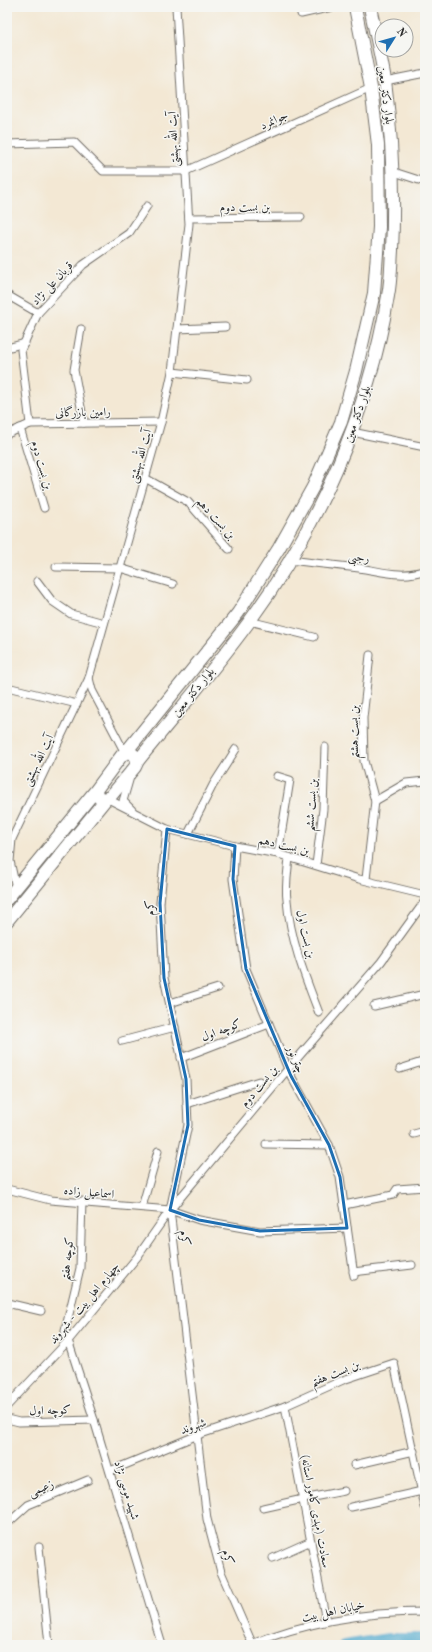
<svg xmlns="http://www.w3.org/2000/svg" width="432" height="1652" font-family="'Old Standard TT',Amiri,serif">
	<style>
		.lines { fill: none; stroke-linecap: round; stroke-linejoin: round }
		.canal { stroke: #4fa8cc; stroke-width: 10 }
		.street-casing { stroke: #716d66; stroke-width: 9 }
		.primary-casing { stroke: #716d66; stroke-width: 14 }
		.street { stroke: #fff; stroke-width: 7 }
		.primary { stroke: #fff; stroke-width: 12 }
		.marked { fill: none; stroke: #1f6fb2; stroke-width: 3; stroke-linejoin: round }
		.labels { text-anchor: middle; stroke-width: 3; stroke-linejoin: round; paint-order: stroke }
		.street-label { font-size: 12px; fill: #2b2b2b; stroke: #f6f6f2 }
	</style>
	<rect width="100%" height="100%" fill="#f6f6f2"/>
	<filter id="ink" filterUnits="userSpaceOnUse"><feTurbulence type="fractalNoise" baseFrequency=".025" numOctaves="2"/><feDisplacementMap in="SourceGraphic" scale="8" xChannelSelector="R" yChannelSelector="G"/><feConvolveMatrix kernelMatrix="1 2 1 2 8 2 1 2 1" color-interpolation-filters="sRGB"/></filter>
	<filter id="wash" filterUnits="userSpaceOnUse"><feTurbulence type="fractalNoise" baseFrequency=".012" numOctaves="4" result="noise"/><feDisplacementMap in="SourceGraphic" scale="16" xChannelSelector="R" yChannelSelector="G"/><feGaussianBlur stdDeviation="0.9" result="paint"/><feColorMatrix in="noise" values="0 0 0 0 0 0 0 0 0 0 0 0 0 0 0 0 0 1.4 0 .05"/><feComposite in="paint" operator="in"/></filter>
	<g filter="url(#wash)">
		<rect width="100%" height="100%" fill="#f3e8d4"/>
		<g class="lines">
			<polyline class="canal" points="344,1645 388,1638 425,1638"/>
		</g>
	</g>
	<g filter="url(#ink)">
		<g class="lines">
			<g class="street-casing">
				<g id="street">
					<polyline points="301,14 332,7"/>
					<polyline points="385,81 425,73"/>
					<polyline points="7,144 74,142 103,171 186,171 371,88"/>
					<polyline points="394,172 425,182"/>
					<polyline points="189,218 301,217"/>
					<polyline points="7,295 38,313"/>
					<polyline points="81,329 74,370 84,423"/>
					<polyline points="177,329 225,327"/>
					<polyline points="7,348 25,343"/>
					<polyline points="172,372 247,380"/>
					<polyline points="30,424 21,350 38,313 83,265 129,233 147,206"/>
					<polyline points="20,428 44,508"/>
					<polyline points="352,432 425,447"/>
					<polyline points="7,434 30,424 161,422"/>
					<polyline points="145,478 188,502 229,549"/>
					<path d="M289,560C312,563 335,565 359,568C381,571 403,579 425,570"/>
					<polyline points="56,567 120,568 173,584"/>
					<polyline points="37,581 52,601 71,614 104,623"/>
					<polyline points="249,621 314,637"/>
					<polyline points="89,678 92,690 125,753"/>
					<polyline points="7,687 77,704"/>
					<polyline points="277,776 290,780 278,854"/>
					<polyline points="130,777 123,801 132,810"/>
					<polyline points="108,799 167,829 235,846 278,854 359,879 425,895"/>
					<polyline points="375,801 406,783 425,781"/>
					<polyline points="167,829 160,903 164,978 186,1079 188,1125 170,1210 207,1519 221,1572 252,1643"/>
					<polyline points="188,834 213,785 236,749"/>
					<polyline points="235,846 233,879 246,969 291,1076 329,1145 340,1177 354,1276"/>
					<path d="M289,857C288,871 285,886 287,900C290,939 305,977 319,1013"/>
					<polyline points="316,865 323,809 325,747"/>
					<polyline points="366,879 375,801 364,761 363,718 370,655"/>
					<polyline points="16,888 10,861 12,839 89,678 161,422 172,372 189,224 176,7"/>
					<polyline points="170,1003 218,988"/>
					<polyline points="374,1006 425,994"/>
					<polyline points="122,1041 175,1027"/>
					<polyline points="181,1058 269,1024"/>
					<polyline points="400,1069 425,1061"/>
					<polyline points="187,1104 259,1081"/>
					<polyline points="414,1134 425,1131"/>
					<polyline points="266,1144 329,1145"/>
					<polyline points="7,1189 50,1200 170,1210 199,1220 260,1231 347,1228"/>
					<polyline points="82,1201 80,1268 65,1331 94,1420 162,1645"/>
					<polyline points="344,1205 393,1195 397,1189 425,1187"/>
					<polyline points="142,1207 158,1151"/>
					<polyline points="353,1272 412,1265"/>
					<polyline points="7,1303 41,1311"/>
					<polyline points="7,1406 68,1341 138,1256 170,1210 288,1069 381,962 425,901"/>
					<polyline points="285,1406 326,1621"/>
					<polyline points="7,1419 19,1422 94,1420"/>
					<polyline points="354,1465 414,1451"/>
					<polyline points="110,1471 198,1435 285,1406 343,1380 394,1363 425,1507"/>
					<polyline points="351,1507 422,1491"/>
					<polyline points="263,1508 303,1499 344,1491"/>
					<polyline points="7,1524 28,1505 88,1480"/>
					<polyline points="39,1547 49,1645"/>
					<polyline points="273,1558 311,1541"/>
					<path d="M249,1645C305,1622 365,1612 425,1612"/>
				</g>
			</g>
			<g class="primary-casing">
				<g id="primary">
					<polyline points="126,752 238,613 279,548 313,487 341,422 356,371 374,293 379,227 378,145 371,88 355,7"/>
					<path d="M137,762C174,716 214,670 249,622C318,528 369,412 388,296C391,281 391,265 392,250C395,193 392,137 385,80C381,56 375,31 370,7"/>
					<path d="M7,899L96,790L122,755L130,752C136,755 139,761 135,767L110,797L102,799L97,796L96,790"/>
					<polyline points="7,921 106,799"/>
				</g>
			</g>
			<use href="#street" class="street"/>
			<use href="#primary" class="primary"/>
		</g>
	</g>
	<path class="marked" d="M167,829L235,846L233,879L246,969L291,1076L329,1145L340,1177L347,1228L260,1231L199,1220L170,1210L188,1125L186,1079L164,978L160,903Z"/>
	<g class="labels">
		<g class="street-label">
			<text transform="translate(386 95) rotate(82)" y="4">بلوار دکتر معین</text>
			<text transform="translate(274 120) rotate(-24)" y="4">جوانمرد</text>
			<text transform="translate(173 139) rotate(-93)" y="4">آیت الله بهشتی</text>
			<text x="245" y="211">بن بست دوم</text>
			<text transform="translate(52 283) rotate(-47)" y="4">قربان علی نژاد</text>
			<text transform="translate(83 412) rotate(-1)" y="4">رامین بازرگانی</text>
			<text transform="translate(357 414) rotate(-71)" y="4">بلوار دکتر معین</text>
			<text transform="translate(140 456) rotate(-74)" y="4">آیت الله بهشتی</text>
			<text transform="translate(42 465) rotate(74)" y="4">بن بست دوم</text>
			<text transform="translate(216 518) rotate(48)" y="4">بن بست دهم</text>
			<text transform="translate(359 557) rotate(8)" y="4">رجبی</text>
			<text transform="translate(193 692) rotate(-51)" y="4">بلوار دکتر معین</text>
			<text transform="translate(354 732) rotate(-90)" y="4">بن بست هشتم</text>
			<text transform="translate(38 760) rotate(-64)" y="4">آیت الله بهشتی</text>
			<text transform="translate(311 805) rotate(-86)" y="4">بن بست ششم</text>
			<text transform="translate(284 845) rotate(13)" y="4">بن بست دهم</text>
			<text transform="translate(150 908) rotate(-90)" y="4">کرم</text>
			<text transform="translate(306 934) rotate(77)" y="4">بن بست اول</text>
			<text transform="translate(221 1030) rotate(-21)" y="4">کوچه اول</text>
			<text transform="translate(296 1059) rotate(67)" y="4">چتر نور</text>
			<text transform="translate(259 1086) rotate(-50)" y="4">بن بست دوم</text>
			<text transform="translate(89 1192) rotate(5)" y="4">اسماعیل زاده</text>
			<text transform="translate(185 1238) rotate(83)" y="4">کرم</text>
			<text transform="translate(67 1259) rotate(-84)" y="4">کوچه هفتم</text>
			<text transform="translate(84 1303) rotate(-50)" y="4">چهارم اهل بیت - شهروند</text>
			<text transform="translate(335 1373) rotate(-22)" y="4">بن بست هفتم</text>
			<text transform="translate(50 1410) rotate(-2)" y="4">کوچه اول</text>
			<text transform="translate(193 1426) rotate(-20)" y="4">شهروند</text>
			<text transform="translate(41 1488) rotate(-23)" y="4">زعیمی</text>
			<text transform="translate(127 1490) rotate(73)" y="4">شهید موسی نژاد</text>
			<text transform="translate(316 1511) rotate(79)" y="4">سعادت (مهدی کامور استانه)</text>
			<text transform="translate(228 1557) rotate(76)" y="4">کرم</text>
			<text transform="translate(333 1611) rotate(-12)" y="4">خیابان اهل بیت</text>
		</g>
	</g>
	<rect width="432" height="1652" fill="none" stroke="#f6f6f2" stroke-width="24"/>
	<g transform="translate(394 38) rotate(53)"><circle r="19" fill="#f6f6f2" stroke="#a5a5a2"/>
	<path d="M0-3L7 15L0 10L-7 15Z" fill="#1f6fb2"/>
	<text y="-6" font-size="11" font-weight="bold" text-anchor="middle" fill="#2b2b2b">N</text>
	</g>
</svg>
